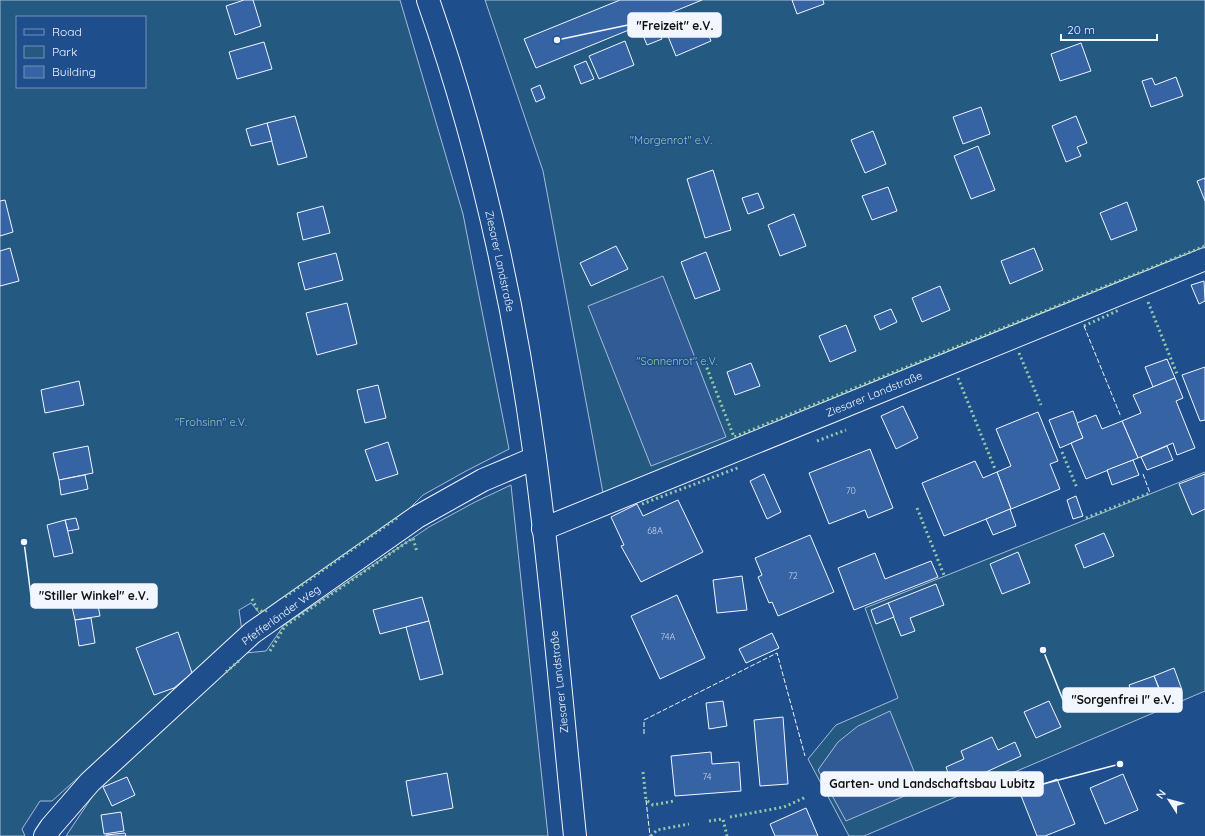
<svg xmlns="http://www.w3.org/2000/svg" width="1205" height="836" font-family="Quicksand,sans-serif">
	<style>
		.green { fill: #245a82; stroke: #a8bbd7; fill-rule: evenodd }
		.parking { fill: #305b95; stroke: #a8bbd7 }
		.building { fill: #3563a3; stroke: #f2f6ff }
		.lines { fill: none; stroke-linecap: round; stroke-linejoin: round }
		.street-casing { stroke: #f2f6ff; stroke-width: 24 }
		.secondary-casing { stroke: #f2f6ff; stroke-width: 24 }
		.street { stroke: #1f4e8c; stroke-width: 22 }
		.secondary { stroke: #1f4e8c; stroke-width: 22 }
		.hedge { stroke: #97c8a6; stroke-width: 3; stroke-dasharray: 2 3; stroke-linecap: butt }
		.fence { stroke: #f2f6ff; stroke-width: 1; stroke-dasharray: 5 2; stroke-linecap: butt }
		.labels { text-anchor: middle; stroke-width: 3; stroke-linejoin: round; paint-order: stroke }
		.number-label { font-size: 9px; fill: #c3d1e8 }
		.park-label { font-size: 11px; fill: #97c8a6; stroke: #1f4e8c }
		.street-label { font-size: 11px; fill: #f2f6ff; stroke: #1f4e8c }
		.leader { fill: none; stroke: #f2f6ff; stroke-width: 1.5 }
		.callout-dot { fill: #f2f6ff; stroke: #1f4e8c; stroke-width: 1.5 }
		.callout { fill: #f2f6ff; stroke: #f2f6ff; stroke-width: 1.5 }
		.callout-label { font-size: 12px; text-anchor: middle; font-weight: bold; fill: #111 }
	</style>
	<rect width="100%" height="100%" fill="#1f4e8c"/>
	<g class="green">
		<path d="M0,0H400L463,214L509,449L466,471L423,495L401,517L262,616L251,603L239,610L242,631L52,801H40L22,829L25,836H0ZM17,17H145V87H17Z"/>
		<polygon points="485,0 1205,0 1205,248 603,493 543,171"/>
		<polygon points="1205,472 1205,691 864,836 849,836 808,759 836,725 898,698 865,608"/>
		<polygon points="511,485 548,836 66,836 96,791 245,653 266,651 284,625 429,527 475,502"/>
	</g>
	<g class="parking">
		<polygon points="663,276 726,437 651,466 588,306"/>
		<polygon points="890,711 921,789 846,821 818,770 838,742 858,726"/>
	</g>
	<g class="building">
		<polygon points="244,0 253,0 261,26 235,35 226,6"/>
		<polygon points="620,0 702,0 536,68 524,39"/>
		<polygon points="792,0 823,0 824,4 797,14"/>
		<polygon points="700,14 711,41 676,56 665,29"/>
		<polygon points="657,27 662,39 647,45 642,33"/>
		<polygon points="625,41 634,65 599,79 589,56"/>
		<polygon points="264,42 272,69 237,79 229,52"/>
		<polygon points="1081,43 1091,71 1060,81 1051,54"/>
		<polygon points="586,61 594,79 581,84 574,66"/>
		<polygon points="1176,77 1183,96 1151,107 1142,81 1152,78 1155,85"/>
		<polygon points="540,85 545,98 536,102 531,89"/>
		<polygon points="981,107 990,134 963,144 953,117"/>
		<polygon points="295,116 307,157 278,165 267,123"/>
		<polygon points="1076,116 1087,143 1077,147 1081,156 1066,162 1052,126"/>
		<polygon points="267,123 272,141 251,146 246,129"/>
		<polygon points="873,131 886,164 865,173 851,140"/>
		<polygon points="978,146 995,190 971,199 954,156"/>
		<polygon points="713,170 731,230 705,238 687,179"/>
		<polygon points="1205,178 1205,201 1197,181"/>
		<polygon points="888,187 897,211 872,220 862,196"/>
		<polygon points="758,193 764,208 748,214 742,198"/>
		<polygon points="5,200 13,232 0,236 0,201"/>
		<polygon points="1127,202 1137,230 1111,240 1100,213"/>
		<polygon points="323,206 330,233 303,240 297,213"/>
		<polygon points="794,214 806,246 780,256 768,225"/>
		<polygon points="616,246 628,269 591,286 580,263"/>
		<polygon points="10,248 19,281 0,286 0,251"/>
		<polygon points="1034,248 1043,270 1010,284 1001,261"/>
		<polygon points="706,252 720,290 695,299 681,262"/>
		<polygon points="336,253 343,280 305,290 298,263"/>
		<polygon points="1204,281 1205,301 1199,304 1191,285"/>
		<polygon points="940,286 950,310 922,322 912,298"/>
		<polygon points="347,303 357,344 317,355 306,313"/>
		<polygon points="891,309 897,322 880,330 874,316"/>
		<polygon points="846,325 856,351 830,362 819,336"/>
		<polygon points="1167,359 1175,378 1153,387 1145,367"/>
		<polygon points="751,363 760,386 735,395 727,372"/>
		<polygon points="1205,367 1205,420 1200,421 1182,375"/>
		<polygon points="1175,378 1183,398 1176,401 1195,448 1177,455 1173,443 1138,458 1122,421 1141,413 1133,395"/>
		<polygon points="79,381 84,405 45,413 41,390"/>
		<polygon points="378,385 386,418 365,423 357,390"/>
		<polygon points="903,406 918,438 896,449 881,416"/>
		<polygon points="1073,411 1083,438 1060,448 1049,420"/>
		<polygon points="1038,412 1058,461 1050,464 1060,489 1011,509 997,472 1011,466 996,429"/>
		<polygon points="1096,415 1102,429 1122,421 1138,458 1086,479 1071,443 1083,438 1077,423"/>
		<polygon points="388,442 398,474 376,481 365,450"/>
		<polygon points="88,446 93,473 59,480 53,453"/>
		<polygon points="1167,446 1173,460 1147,470 1141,457"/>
		<polygon points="870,449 893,508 868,518 865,510 829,524 809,473"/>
		<polygon points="1133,460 1139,475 1112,485 1107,470"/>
		<polygon points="975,461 983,478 997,472 1011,509 944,536 922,483"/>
		<polygon points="764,474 781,512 767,519 750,481"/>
		<polygon points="1205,474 1205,509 1192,515 1179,484"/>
		<polygon points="85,475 88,489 61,495 59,480"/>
		<polygon points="1076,496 1083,516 1073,519 1067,500"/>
		<polygon points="678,500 703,552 641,582 621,546 624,545 611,517 637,504 643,516"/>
		<polygon points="1010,509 1016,526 993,535 986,519"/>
		<polygon points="76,518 79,529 68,531 65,520"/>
		<polygon points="65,520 73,553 54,557 47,525"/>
		<polygon points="1104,533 1114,556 1084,568 1075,545"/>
		<polygon points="810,535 834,592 778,616 772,602 769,603 758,577 762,575 755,558"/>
		<polygon points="1018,552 1030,583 1002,594 990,564"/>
		<polygon points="875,553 885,579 931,561 938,577 854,610 838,568"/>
		<polygon points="742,576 747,610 717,613 713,580"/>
		<polygon points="936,584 944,605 910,618 915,631 901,636 888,603"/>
		<polygon points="95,588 100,616 75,620 69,593"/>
		<polygon points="677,595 705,658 660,679 631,616"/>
		<polygon points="422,597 429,621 380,634 373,610"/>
		<polygon points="888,603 894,617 876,624 871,610"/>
		<polygon points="91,618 95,643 79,646 75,620"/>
		<polygon points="429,621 443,674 420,680 406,627"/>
		<polygon points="178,632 192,673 174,688 154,695 136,648"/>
		<polygon points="772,633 779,648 746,663 739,649"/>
		<polygon points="1174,668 1182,690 1163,697 1154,676"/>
		<polygon points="1154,676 1159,689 1134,698 1129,685"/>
		<polygon points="723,701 727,726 709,729 706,703"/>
		<polygon points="1049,701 1061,727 1036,738 1024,712"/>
		<polygon points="783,717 788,784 760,786 754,720"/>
		<polygon points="992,737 998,750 1015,742 1021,756 949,789 943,775 948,773 946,767 964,759 961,751"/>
		<polygon points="711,752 712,764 739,762 741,791 675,796 671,756"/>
		<polygon points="447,773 453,808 412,816 406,781"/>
		<polygon points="1123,774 1138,810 1105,824 1090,788"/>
		<polygon points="127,777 135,795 112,806 103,787"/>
		<polygon points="1057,779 1075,824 1045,836 1037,836 1020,793"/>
		<polygon points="806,808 818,836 775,836 770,824"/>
		<polygon points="121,812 124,831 104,834 101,815"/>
		<polygon points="125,833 126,836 106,836 106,835"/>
	</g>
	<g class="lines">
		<g class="street-casing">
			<g id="street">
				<polyline points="543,529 1205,259"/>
				<polyline points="45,836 51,827 90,782 252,633 417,517 483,480 535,458"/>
			</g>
		</g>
		<g class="secondary-casing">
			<path id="secondary" d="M428,0C480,148 514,302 535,457C552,583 562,710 575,836"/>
		</g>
		<use href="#street" class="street"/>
		<use href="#secondary" class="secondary"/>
		<g class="hedge">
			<polyline points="1148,302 1177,374"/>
			<polyline points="1084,326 1119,310"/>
			<polyline points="1019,353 1041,405"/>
			<polyline points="705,363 734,437 1205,246"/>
			<polyline points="958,378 995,469"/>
			<polyline points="817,441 846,430"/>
			<polyline points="1062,452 1077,488"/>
			<polyline points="642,504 740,467"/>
			<polyline points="917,508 944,575"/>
			<polyline points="1086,518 1150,493"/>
			<polyline points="285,597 397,518"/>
			<polyline points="252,599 257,609 264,612 267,610"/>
			<polyline points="270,651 285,626 413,538 417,552"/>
			<polyline points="226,672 241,659"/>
			<polyline points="643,772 646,800 653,805 674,801"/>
			<polyline points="730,817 784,807 806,797"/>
			<polyline points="709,821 723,819 727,836"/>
			<polyline points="651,836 657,830 689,824"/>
		</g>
		<g class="fence">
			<polyline points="1084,326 1121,417"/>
			<polyline points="1143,474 1150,493"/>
			<polyline points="644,734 644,720 777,653 805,756"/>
			<polyline points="646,800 650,836"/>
		</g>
	</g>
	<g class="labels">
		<g class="number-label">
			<text x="851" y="494">70</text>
			<text x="655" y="534">68A</text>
			<text x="793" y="579">72</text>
			<text x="668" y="640">74A</text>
			<text x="707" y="780">74</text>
		</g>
		<g class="park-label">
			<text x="671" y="144">"Morgenrot" e.V.</text>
			<text x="677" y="365">"Sonnenrot" e.V.</text>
			<text x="211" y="426">"Frohsinn" e.V.</text>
		</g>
		<g class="street-label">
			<text transform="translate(500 261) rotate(78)" y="4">Ziesarer Landstraße</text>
			<text transform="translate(874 394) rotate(-22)" y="4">Ziesarer Landstraße</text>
			<text transform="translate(281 615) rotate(-36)" y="4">Pfefferländer Weg</text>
			<text transform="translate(559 682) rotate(-96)" y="4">Ziesarer Landstraße</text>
		</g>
	</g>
	<path class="leader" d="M557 40L628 25M24 542L31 596M1043 650L1063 700M1120 764L1043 784"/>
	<g class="callout-dot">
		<circle cx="557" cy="40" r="4"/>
		<circle cx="24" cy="542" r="4"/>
		<circle cx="1043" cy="650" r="4"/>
		<circle cx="1120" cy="764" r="4"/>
	</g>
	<g class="callout">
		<rect x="628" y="13" width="93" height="24" rx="4"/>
		<rect x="31" y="584" width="126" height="24" rx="4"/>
		<rect x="1063" y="688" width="119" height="24" rx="4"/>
		<rect x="821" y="772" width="222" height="24" rx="4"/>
	</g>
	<g class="callout-label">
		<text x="675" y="30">"Freizeit" e.V.</text>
		<text x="94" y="600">"Stiller Winkel" e.V.</text>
		<text x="1123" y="704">"Sorgenfrei I" e.V.</text>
		<text x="932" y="788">Garten- und Landschaftsbau Lubitz</text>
	</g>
	<rect x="16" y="16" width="130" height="72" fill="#1f4e8c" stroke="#7391ba"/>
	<rect x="24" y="29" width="20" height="6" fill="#1f4e8c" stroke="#7391ba"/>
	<text x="52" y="36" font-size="12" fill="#f2f6ff">Road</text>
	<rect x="24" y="46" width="20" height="12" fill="#245a82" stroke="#7391ba"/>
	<text x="52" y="56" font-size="12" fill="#f2f6ff">Park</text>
	<rect x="24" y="66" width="20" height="12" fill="#3563a3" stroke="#7391ba"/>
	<text x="52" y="76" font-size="12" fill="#f2f6ff">Building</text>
	<g transform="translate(1169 800) rotate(306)" stroke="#1f4e8c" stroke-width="3" paint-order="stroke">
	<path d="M0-3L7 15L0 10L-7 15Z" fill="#f2f6ff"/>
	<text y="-6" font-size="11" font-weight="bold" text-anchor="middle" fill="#f2f6ff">N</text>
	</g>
	<path d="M1061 34v6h96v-6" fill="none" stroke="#f2f6ff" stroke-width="2"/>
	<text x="1067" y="34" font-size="12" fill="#f2f6ff" stroke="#1f4e8c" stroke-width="3" paint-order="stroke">20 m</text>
</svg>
